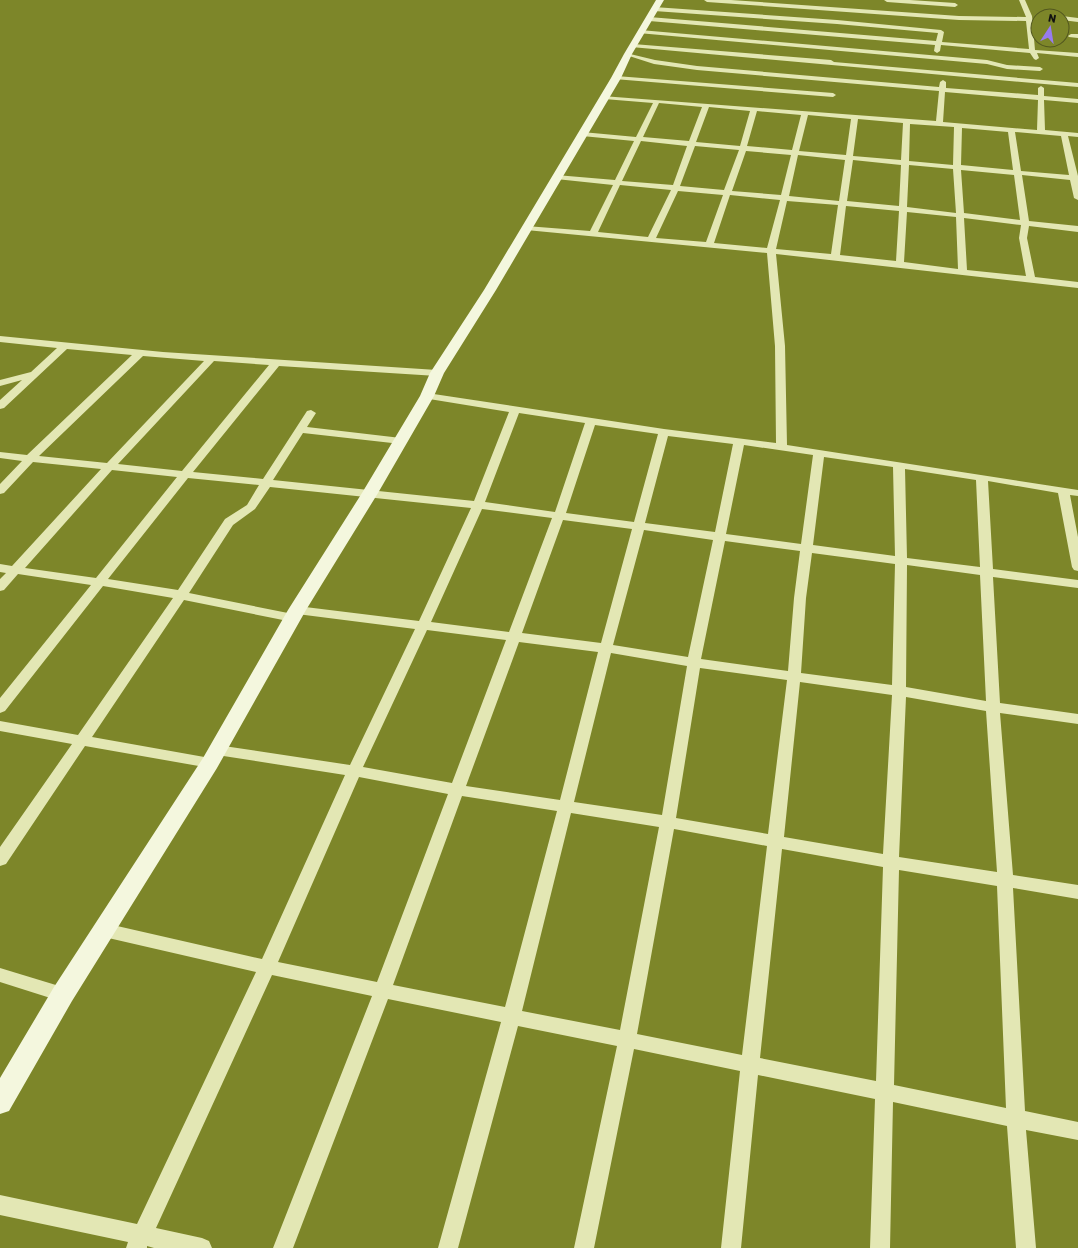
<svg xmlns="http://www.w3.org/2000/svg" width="1078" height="1248" font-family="Rubik,sans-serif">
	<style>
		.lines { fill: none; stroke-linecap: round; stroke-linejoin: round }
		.street { fill: #e3e7b4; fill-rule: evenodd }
		.secondary { fill: #f4f7de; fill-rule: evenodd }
	</style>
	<rect width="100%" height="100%" fill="#7d8629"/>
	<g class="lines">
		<g class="street">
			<polygon points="704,0 731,0 959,16 1026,17 1019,0 1025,0 1032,16 1035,50 1078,53 1078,57 1037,53 1039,58 1036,60 1034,59 1030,53 941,45 940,51 937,53 934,51 935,45 649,21 646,19 649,17 936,41 938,33 837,24 654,11 651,9 654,7 837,20 941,30 944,32 942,42 1029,49 1026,21 959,20 707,2"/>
			<polygon points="884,0 910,0 955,3 958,5 955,7 887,2"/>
			<polygon points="1062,16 1078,18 1078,22 1062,20"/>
			<polygon points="640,30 987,60 1007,65 1040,67 1043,69 1040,71 1007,69 987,64 638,33 638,31"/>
			<polygon points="1071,34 1078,34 1078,38 1069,37 1068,36"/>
			<polygon points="633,44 831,60 834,62 1078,83 1078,87 631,47 631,45"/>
			<path d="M626,53L655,60L697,66L939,87L940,82L943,80L946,82V88L1038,95V88L1041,86L1044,88V96L1078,99V103L1044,100L1045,130L1078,133V137L1068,136L1078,176V200L1074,198L1070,180L1022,175L1029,221L1078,226V232L1029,226L1027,238L1035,277L1078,282V288L776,254L785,346L787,445L1078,490V496L1070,495L1078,537V571L1074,570L1072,567L1058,493L988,481L993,569L1078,580V588L993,577L1000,703L1078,714V724L1000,713L1013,875L1078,885V899L1013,888L1025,1111L1078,1122V1140L1026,1130L1036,1248H1016L1007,1126L893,1102L890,1248H870L875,1099L758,1075L741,1248H721L740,1071L634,1049L594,1248H574L617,1046L518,1026L458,1248H438L501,1022L388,999L293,1248H273L372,996L272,975L156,1228L202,1238L209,1241L212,1248H154L147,1246V1248H126L128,1242L0,1215V1195L137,1224L256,972L104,937L98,935L96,930L98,925L104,923L262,959L345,775L217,755L212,754L210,750L212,746L217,745L350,765L415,629L297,614L292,613L291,610L292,607L297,606L419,621L471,508L270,487L255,509L233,525L189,593L293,614L298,615L299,618L298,621L293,622L184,600L92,737L210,758L215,759L217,763L215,767L210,768L85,746L6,864L0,866V847L72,744L0,731V721L78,735L173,598L103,586L5,711L0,713V698L91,585L18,574L4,590L0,591V579L6,573L0,572V564L12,566L101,469L33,462L4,493L0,494V484L22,461L0,458V452L27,455L132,355L67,349L4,408L0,409V400L22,380L0,386V380L31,372L57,348L0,342V336L163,352L437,370L442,373L437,376L279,366L193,472L263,479L307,411L311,410L316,413L307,427L401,438L406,441L401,444L303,433L273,480L474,501L509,412L423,398L422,396L427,393L664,429L776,443L775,346L767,253L526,230L522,228L526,226L590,231L613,185L556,179L552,177L556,175L615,180L634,141L582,136L578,134L582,132L636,137L653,103L604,99L602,98V96L936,121L939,91L697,70L654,64L626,55ZM945,92L1038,100L1037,130L943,122ZM659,103L702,107L689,141L643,137ZM709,107L750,111L740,146L696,142ZM757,111L801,115L792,150L747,146ZM808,115L851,119L846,155L799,151ZM858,119L903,123L901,160L853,156ZM910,124L954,127L953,165L909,161ZM962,128L1008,132L1013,170L961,165ZM1015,132L1061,136L1069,175L1021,171ZM641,141L687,146L673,185L622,181ZM695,146L739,150L724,190L680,186ZM746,151L791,155L781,195L732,191ZM798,155L845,160L839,201L789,196ZM853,160L901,165L899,206L847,201ZM909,165L953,169L956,213L907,207ZM961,170L1014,175L1020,220L964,213ZM620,185L671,190L648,237L598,232ZM678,191L723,195L706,242L656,238ZM730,195L780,200L767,248L714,243ZM787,201L838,205L831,254L776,249ZM846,206L899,211L896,261L840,255ZM907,212L956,217L958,269L904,262ZM964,218L1021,225L1019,238L1026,276L967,270ZM143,356L204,361L107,463L39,456ZM214,361L269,365L182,471L118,464ZM519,413L585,423L555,512L485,502ZM595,425L658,434L634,522L566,513ZM668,436L733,444L715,532L645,523ZM744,445L813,455L801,544L726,534ZM824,457L893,467L895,556L813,545ZM905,469L976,480L980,567L907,558ZM112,470L177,477L96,578L25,568ZM188,478L259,485L247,505L225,519L178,590L108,579ZM482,509L552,518L509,632L431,622ZM563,520L632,529L601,643L522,633ZM644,530L713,540L688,657L613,645ZM725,541L800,551L794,598L788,671L701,659ZM812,553L895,564L892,685L801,673L806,598ZM907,565L980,575L986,701L906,687ZM427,630L506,640L452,783L363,767ZM519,642L598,652L560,800L466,786ZM611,653L687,666L662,815L574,802ZM700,668L787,680L768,834L676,818ZM800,682L892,695L883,854L784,837ZM906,697L986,711L997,872L899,857ZM359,777L448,794L377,982L278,962ZM462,796L557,811L505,1007L393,985ZM571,813L659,827L620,1030L522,1011ZM674,829L767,846L742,1055L637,1034ZM782,849L883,867L876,1081L760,1058ZM899,870L997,886L1006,1108L894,1085Z"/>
			<polygon points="616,76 833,93 836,95 833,97 614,79 613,78"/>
			<polygon points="0,968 69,989 72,994 69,999 63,1002 0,982"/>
		</g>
		<polygon class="secondary" points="656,0 664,0 632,54 621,78 496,290 444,373 434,396 378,493 306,610 217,768 72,1001 9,1111 0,1114 0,1078 54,987 203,758 288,610 362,493 420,396 430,373 484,290 611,78 624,54"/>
	</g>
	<g transform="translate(1050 28) rotate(12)"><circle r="19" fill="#7d8629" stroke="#52571f"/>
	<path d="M0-3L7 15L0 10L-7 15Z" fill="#977bee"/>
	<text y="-6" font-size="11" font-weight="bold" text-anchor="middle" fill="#111111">N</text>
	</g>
</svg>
